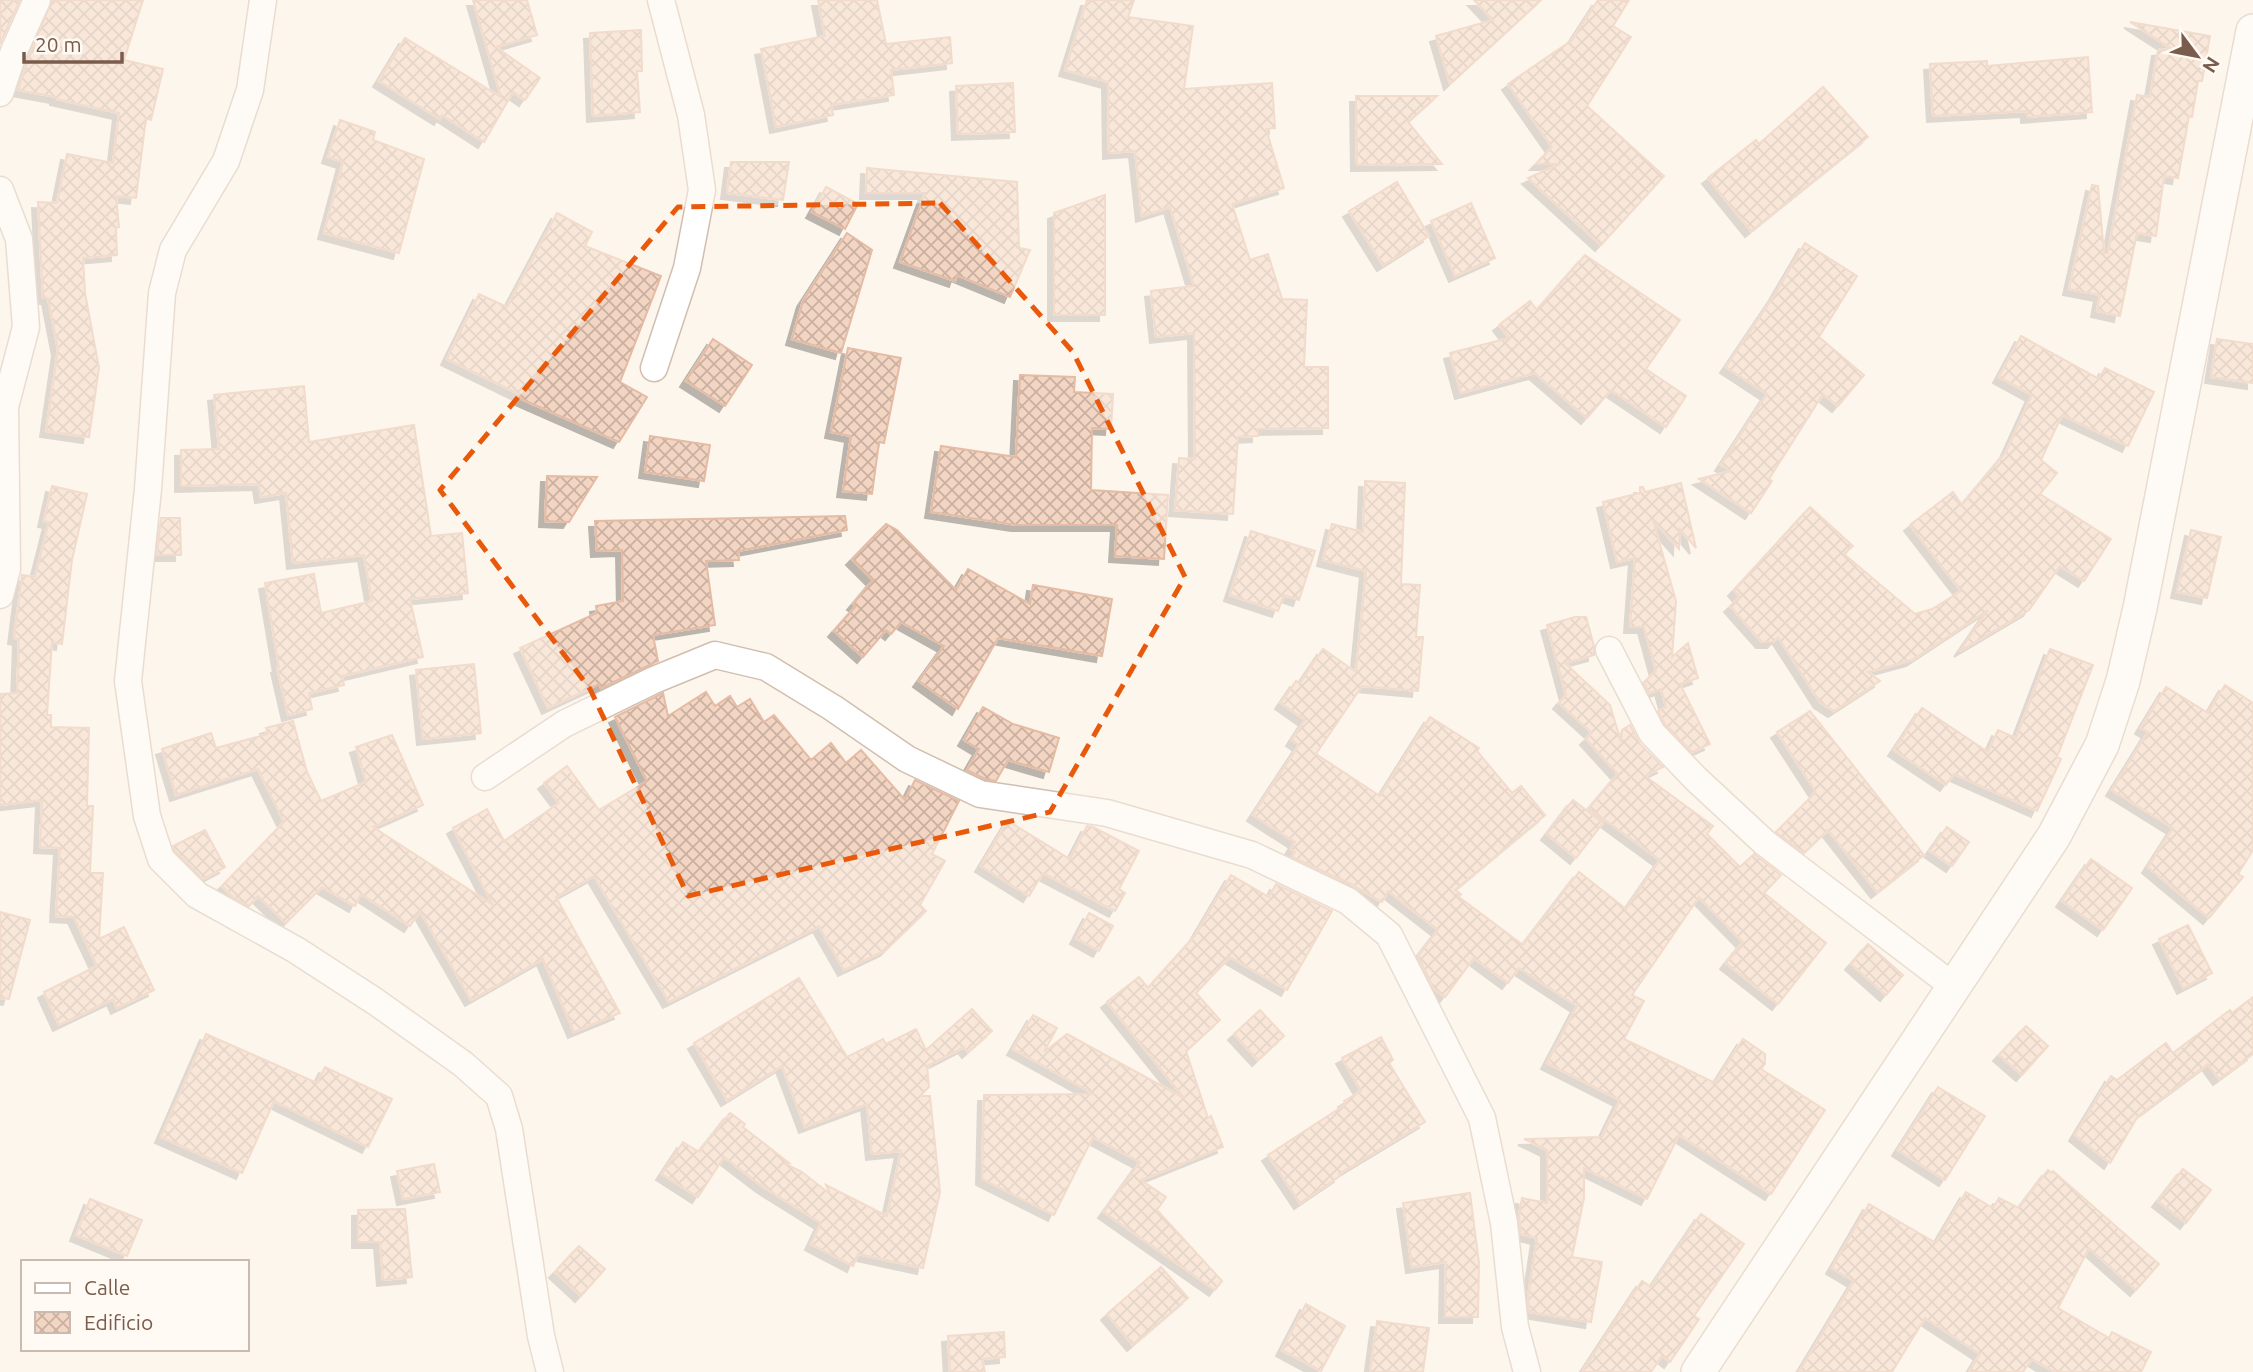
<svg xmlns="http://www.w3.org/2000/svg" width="2253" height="1372" font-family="Ubuntu,sans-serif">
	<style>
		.building { fill: url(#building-cross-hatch); stroke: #e6bba3; stroke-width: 2; filter: url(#shadow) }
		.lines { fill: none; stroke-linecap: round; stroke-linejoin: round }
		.minor-casing { stroke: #d1beb0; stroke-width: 29 }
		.tertiary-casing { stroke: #d1beb0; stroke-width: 36 }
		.minor { stroke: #fff; stroke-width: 26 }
		.tertiary { stroke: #fff; stroke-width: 33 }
		.marked { fill: none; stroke: #e8590c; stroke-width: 5; stroke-dasharray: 14 9; stroke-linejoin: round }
	</style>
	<defs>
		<pattern id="building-cross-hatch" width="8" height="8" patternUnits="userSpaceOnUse" patternTransform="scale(1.75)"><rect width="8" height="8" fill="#f3d5c3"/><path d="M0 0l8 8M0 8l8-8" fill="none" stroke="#cab0a1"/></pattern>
		<filter id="shadow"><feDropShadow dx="-6" dy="6" stdDeviation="0" flood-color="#0004"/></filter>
	</defs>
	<rect width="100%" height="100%" fill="#fdf6ec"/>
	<g class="building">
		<polygon points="0,0 20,0 0,44"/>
		<polygon points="52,0 143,0 124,60 163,69 151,120 146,118 136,198 116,196 119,227 116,228 117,255 83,258 85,293 99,368 89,437 46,431 58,350 48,298 43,298 38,202 57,203 67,154 113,163 119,113 56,99 56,97 18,90 29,57"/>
		<polygon points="473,0 527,0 537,35 496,47 540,78 525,100 513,92 484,142 442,115 440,119 379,81 405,38 501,97"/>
		<polygon points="818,0 877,0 886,44 950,37 952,63 891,70 894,95 831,105 833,115 776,127 761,49 825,36"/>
		<polygon points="1087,0 1134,0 1128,17 1193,26 1184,89 1272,83 1275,128 1266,129 1284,188 1232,204 1250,260 1268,254 1282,299 1307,300 1304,367 1328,367 1328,428 1258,429 1258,436 1238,437 1233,514 1175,510 1179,458 1195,459 1194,333 1156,337 1151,291 1194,286 1170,207 1142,216 1135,151 1109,153 1108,82 1065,70"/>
		<polygon points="1474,0 1541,0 1450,84 1436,36 1493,20"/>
		<polygon points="1598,0 1629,0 1613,26 1631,37 1587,106 1664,176 1601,245 1528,178 1560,164 1536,164 1552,147 1508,84 1572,40"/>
		<polygon points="2130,22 2210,36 2202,81 2198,81 2192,117 2189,116 2178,178 2164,176 2156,236 2137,233 2120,316 2097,311 2100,295 2069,289 2092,185 2098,186 2104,253 2108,253 2137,95 2150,97 2158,50 2172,49"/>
		<polygon points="641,30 642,71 637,71 640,112 593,116 590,33"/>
		<polygon points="2088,57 2092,112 2027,117 2027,111 1933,116 1930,64 1987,61 1987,66"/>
		<polygon points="1013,83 1015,132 958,134 956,86"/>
		<polygon points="1823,87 1868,137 1751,231 1708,178 1756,140 1759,144"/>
		<polygon points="1356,96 1437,96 1408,122 1442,164 1357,165"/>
		<polygon points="340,120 375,132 373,140 424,159 399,253 324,233 343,162 328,157"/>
		<polygon points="731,162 789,162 783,200 727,193"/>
		<polygon points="867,168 1017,182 1019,248 1030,250 1010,297 957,275 955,281 900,262 925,193 866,193"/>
		<polygon points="1397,182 1429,236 1383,265 1349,211"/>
		<polygon points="826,187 858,204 845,229 812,212"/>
		<polygon points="1105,195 1105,315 1054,315 1054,213"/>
		<polygon points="1471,203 1495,258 1455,276 1431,221"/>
		<polygon points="557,213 592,232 585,246 661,276 620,382 647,397 619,442 519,398 521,395 447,359 479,294 507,307"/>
		<polygon points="847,233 872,250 841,353 792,339 803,301"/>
		<polygon points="1805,243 1857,276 1819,337 1864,375 1838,406 1823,394 1769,479 1772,481 1751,513 1699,479 1731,471 1721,465 1767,394 1726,367 1774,296"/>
		<polygon points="1585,255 1680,320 1646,369 1686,396 1666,427 1611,390 1587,418 1535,373 1461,393 1450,353 1509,338 1499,325 1530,301 1537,310"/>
		<polygon points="2021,336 2099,379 2105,368 2154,392 2128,446 2062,415 2041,460 2057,473 2040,494 2111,539 2084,581 2060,566 2029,610 1960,651 1988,610 1912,660 1868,672 1880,681 1834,711 1820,702 1778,637 1773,642 1762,642 1730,606 1740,597 1734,590 1810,507 1853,546 1844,554 1915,614 1932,609 1961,591 1910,525 1953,492 1962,505 2006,452 2032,395 1999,377"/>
		<polygon points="713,339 752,365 725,406 686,381"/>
		<polygon points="2217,339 2253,344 2253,383 2211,377"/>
		<polygon points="848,348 901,358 884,443 879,442 872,494 843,491 851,436 831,432"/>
		<polygon points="1020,375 1075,377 1074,392 1113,394 1111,429 1092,428 1091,490 1168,495 1164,559 1115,556 1117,525 1017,525 931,512 941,446 1016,457"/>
		<polygon points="304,386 309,442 414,425 431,536 462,533 468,593 410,599 423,657 342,676 344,685 309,693 312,709 288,715 277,667 279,667 265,583 314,574 321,613 372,601 364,555 293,563 286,493 261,497 259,484 181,486 181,450 219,449 214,395"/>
		<polygon points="650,436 710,445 704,481 645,472"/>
		<polygon points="547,476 597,477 569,522 545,521"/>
		<polygon points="1365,481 1405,483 1401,584 1420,585 1416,637 1423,637 1418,691 1362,686 1316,754 1380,796 1430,717 1479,748 1477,751 1512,793 1521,786 1545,815 1455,890 1461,894 1459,897 1523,945 1579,872 1626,909 1660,860 1589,808 1618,774 1586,739 1592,733 1559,703 1566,695 1547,625 1575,617 1586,617 1594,646 1594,655 1565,663 1610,705 1621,742 1622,730 1630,725 1640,744 1663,767 1645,776 1713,826 1707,834 1740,867 1754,854 1781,875 1764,893 1826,943 1778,1004 1726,963 1743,942 1699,897 1632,995 1644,1001 1624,1039 1715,1083 1743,1039 1765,1054 1765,1064 1761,1069 1825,1110 1771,1194 1679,1135 1647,1199 1584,1168 1584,1198 1572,1257 1602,1262 1591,1322 1529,1312 1528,1297 1537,1238 1521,1234 1519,1216 1522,1198 1547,1203 1547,1150 1524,1139 1602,1137 1620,1100 1547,1063 1577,1006 1519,968 1508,983 1474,958 1445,997 1434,989 1418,956 1438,930 1388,891 1382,902 1349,883 1292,857 1295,852 1291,849 1295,842 1253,815 1299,745 1292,740 1305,720 1281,703 1296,681 1300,683 1323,649 1356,672 1366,571 1323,560 1332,524 1363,532"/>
		<polygon points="1681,483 1696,548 1680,529 1679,549 1653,520 1676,601 1672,657 1688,643 1698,678 1680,684 1710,744 1692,752 1665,724 1658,711 1666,707 1661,689 1649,693 1644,682 1656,671 1644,627 1630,627 1635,558 1617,562 1603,502 1640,493 1640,487 1643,487 1645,492"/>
		<polygon points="52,486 87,494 72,560 62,644 52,642 47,715 51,715 51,727 89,728 87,806 93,806 90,873 103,873 99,939 124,927 154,990 117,1008 113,999 59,1025 44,992 97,966 74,917 56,916 60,848 40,847 42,800 0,805 0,694 17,693 19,639 14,638 22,575 35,577 49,522 44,521"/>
		<polygon points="845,516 847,530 738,551 739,560 706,561 715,625 653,635 658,661 601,688 599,684 548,708 520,648 597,613 596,606 623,601 622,550 597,551 595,521"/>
		<polygon points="161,518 180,518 181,555 157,555"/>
		<polygon points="886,524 897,530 956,590 968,569 1030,604 1033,585 1112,599 1102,656 998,638 958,709 919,681 944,646 901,622 891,634 886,630 863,657 834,631 856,606 853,604 873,580 852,559"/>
		<polygon points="2191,530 2221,537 2207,598 2177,592"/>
		<polygon points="1251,531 1315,551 1299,600 1284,595 1278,611 1230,595"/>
		<polygon points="2050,649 2093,665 2057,757 2061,759 2037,811 1954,774 1946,785 1894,750 1922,708 1988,752 1998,730 2016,738"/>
		<polygon points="474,664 481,733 423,739 416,670"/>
		<polygon points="2225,685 2253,703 2253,850 2238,874 2243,877 2209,918 2148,867 2173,828 2112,790 2148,732 2141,728 2166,687 2208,713"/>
		<polygon points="706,692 715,706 730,696 737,707 750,699 764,722 774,715 811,760 831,743 846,763 861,750 905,800 915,780 959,801 932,854 945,861 920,905 926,911 886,950 844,970 819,926 669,1002 594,876 556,897 620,1013 574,1032 543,959 471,1000 420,911 410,926 361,894 355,906 322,887 286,923 258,896 249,906 234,898 222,886 284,822 258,769 176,795 162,749 211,733 216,748 268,734 266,728 293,721 307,772 321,801 366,782 356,747 392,735 423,805 373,827 493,905 453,828 487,809 504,841 559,803 544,783 567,766 599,810 647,781 615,717 663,693 668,716"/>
		<polygon points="983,707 1013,724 1059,738 1049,772 1008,760 996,781 985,779 967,770 979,749 964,740"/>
		<polygon points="1810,711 1924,855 1877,892 1828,830 1804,853 1776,832 1816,792 1777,732"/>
		<polygon points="1573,800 1603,823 1576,858 1547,834"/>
		<polygon points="1008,821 1070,859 1087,826 1093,827 1139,851 1119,889 1125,893 1115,911 1043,873 1029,896 981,866"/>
		<polygon points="1947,827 1969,842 1952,866 1930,851"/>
		<polygon points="205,830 225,867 203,879 175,851 173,846"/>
		<polygon points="2091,859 2132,888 2103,930 2062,901"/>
		<polygon points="1231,875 1269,897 1276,884 1332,911 1287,990 1230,957 1196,993 1220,1020 1186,1051 1208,1118 1211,1116 1223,1147 1141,1180 1166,1197 1157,1210 1222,1281 1215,1290 1104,1212 1140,1162 1093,1137 1054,1215 982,1179 984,1095 1094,1094 1013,1049 1033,1015 1057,1028 1044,1052 1067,1034 1184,1098 1107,1002 1139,977 1148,988 1195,936"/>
		<polygon points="0,912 30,920 9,999 0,998"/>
		<polygon points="1089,913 1113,926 1099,951 1076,938"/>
		<polygon points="2188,925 2212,973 2183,988 2159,939"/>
		<polygon points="1868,944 1903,975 1886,995 1851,964"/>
		<polygon points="799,978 847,1057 883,1039 886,1044 916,1029 926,1050 972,1009 992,1031 968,1052 964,1047 927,1066 929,1087 920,1096 930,1096 940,1192 923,1268 858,1254 853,1266 811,1244 821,1223 762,1186 724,1157 698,1197 662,1174 683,1142 699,1152 730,1113 745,1124 743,1127 789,1163 784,1163 802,1172 830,1194 826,1185 887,1216 901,1151 872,1154 867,1104 805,1127 782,1066 727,1100 694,1043"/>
		<polygon points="2253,997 2253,1054 2219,1079 2208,1064 2138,1116 2110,1163 2075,1135 2111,1076 2117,1080 2166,1043 2173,1053 2230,1010 2232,1013"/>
		<polygon points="1260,1010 1284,1036 1258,1060 1234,1034"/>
		<polygon points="2026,1026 2048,1046 2022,1075 1999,1055"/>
		<polygon points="206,1034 317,1083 325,1067 392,1099 368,1147 274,1101 242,1173 161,1137"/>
		<polygon points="1381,1037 1393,1060 1389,1063 1425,1122 1339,1174 1340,1176 1300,1203 1268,1155 1346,1104 1344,1101 1361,1091 1342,1058"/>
		<polygon points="1938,1087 1985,1116 1945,1180 1898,1150"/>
		<polygon points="434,1164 440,1192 403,1199 397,1171"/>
		<polygon points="2183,1169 2211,1190 2186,1223 2158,1201"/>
		<polygon points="2048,1170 2052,1173 2053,1171 2159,1264 2136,1290 2089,1248 2058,1308 2109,1338 2112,1332 2151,1352 2141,1372 2055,1372 2032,1359 2023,1372 1969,1372 1980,1354 1925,1318 1892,1372 1799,1372 1854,1281 1832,1268 1869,1204 1936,1243 1966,1192 1993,1208 1999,1198 2019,1208"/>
		<polygon points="1470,1193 1479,1263 1478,1317 1445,1317 1446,1262 1412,1267 1403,1203"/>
		<polygon points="90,1199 142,1220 127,1256 76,1235"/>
		<polygon points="405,1209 412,1277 383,1280 380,1242 358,1242 358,1210"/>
		<polygon points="1701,1214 1744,1244 1694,1316 1699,1319 1670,1362 1662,1356 1651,1372 1582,1372 1642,1281 1651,1287"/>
		<polygon points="579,1246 605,1269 581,1296 555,1272"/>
		<polygon points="1161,1267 1188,1298 1133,1345 1107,1314"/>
		<polygon points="1306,1304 1345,1326 1321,1371 1282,1350"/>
		<polygon points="1377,1321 1429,1328 1423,1372 1370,1372"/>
		<polygon points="1004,1332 1005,1357 982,1359 985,1372 950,1372 948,1336"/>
	</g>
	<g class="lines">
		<g class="minor-casing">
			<g id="minor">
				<polyline points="263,0 250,90 226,161 173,250 162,293 148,489 128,681 147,816 161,859 197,895 296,950 376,1002 463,1064 499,1096 509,1129 541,1336 550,1372"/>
				<polyline points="0,93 14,51 37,0"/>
				<polyline points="0,190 19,239 26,327 5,407 7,569 0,595"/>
				<polyline points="654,368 687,268 702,190 691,115 661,0"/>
				<polyline points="1609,650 1652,733 1696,779 1765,843 1953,986"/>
				<polyline points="485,777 564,724 654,680 715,655 766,667 833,708 907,759 980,794 1107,813 1252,855 1348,901 1389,935 1482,1118 1504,1223 1515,1327 1527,1372"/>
			</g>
		</g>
		<g class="tertiary-casing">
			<polyline id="tertiary" points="1698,1372 2054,836 2102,745 2123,681 2140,608 2253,31"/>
		</g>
		<use href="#minor" class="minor"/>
		<use href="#tertiary" class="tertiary"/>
	</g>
	<path d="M0 0H2253V1372H0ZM940,203L1073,352L1185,577L1050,812L688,896L590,689L440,490L678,207Z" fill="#fdf6ec" fill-opacity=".55" fill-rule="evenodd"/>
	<path class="marked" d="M940,203L1073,352L1185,577L1050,812L688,896L590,689L440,490L678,207Z"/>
	<rect x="21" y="1260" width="228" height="91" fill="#fffaf3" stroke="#cabbb1" stroke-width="2"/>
	<rect x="35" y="1283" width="35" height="10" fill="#ffffff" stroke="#cabbb1" stroke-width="2"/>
	<text x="84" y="1295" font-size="21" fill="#7a5c4d">Calle</text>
	<rect x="35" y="1312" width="35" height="21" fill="url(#building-cross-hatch)" stroke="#cabbb1" stroke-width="2"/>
	<text x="84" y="1330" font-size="21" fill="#7a5c4d">Edificio</text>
	<g transform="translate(2197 56) rotate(122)" stroke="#fffaf3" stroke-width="5" paint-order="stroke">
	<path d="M0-5L12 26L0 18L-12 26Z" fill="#7a5c4d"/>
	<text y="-10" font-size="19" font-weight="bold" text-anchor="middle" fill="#7a5c4d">N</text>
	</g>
	<path d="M24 52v10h98v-10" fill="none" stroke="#7a5c4d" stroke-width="3.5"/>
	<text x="35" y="52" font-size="21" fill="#7a5c4d" stroke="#fffaf3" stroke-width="5" paint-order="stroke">20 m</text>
</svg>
